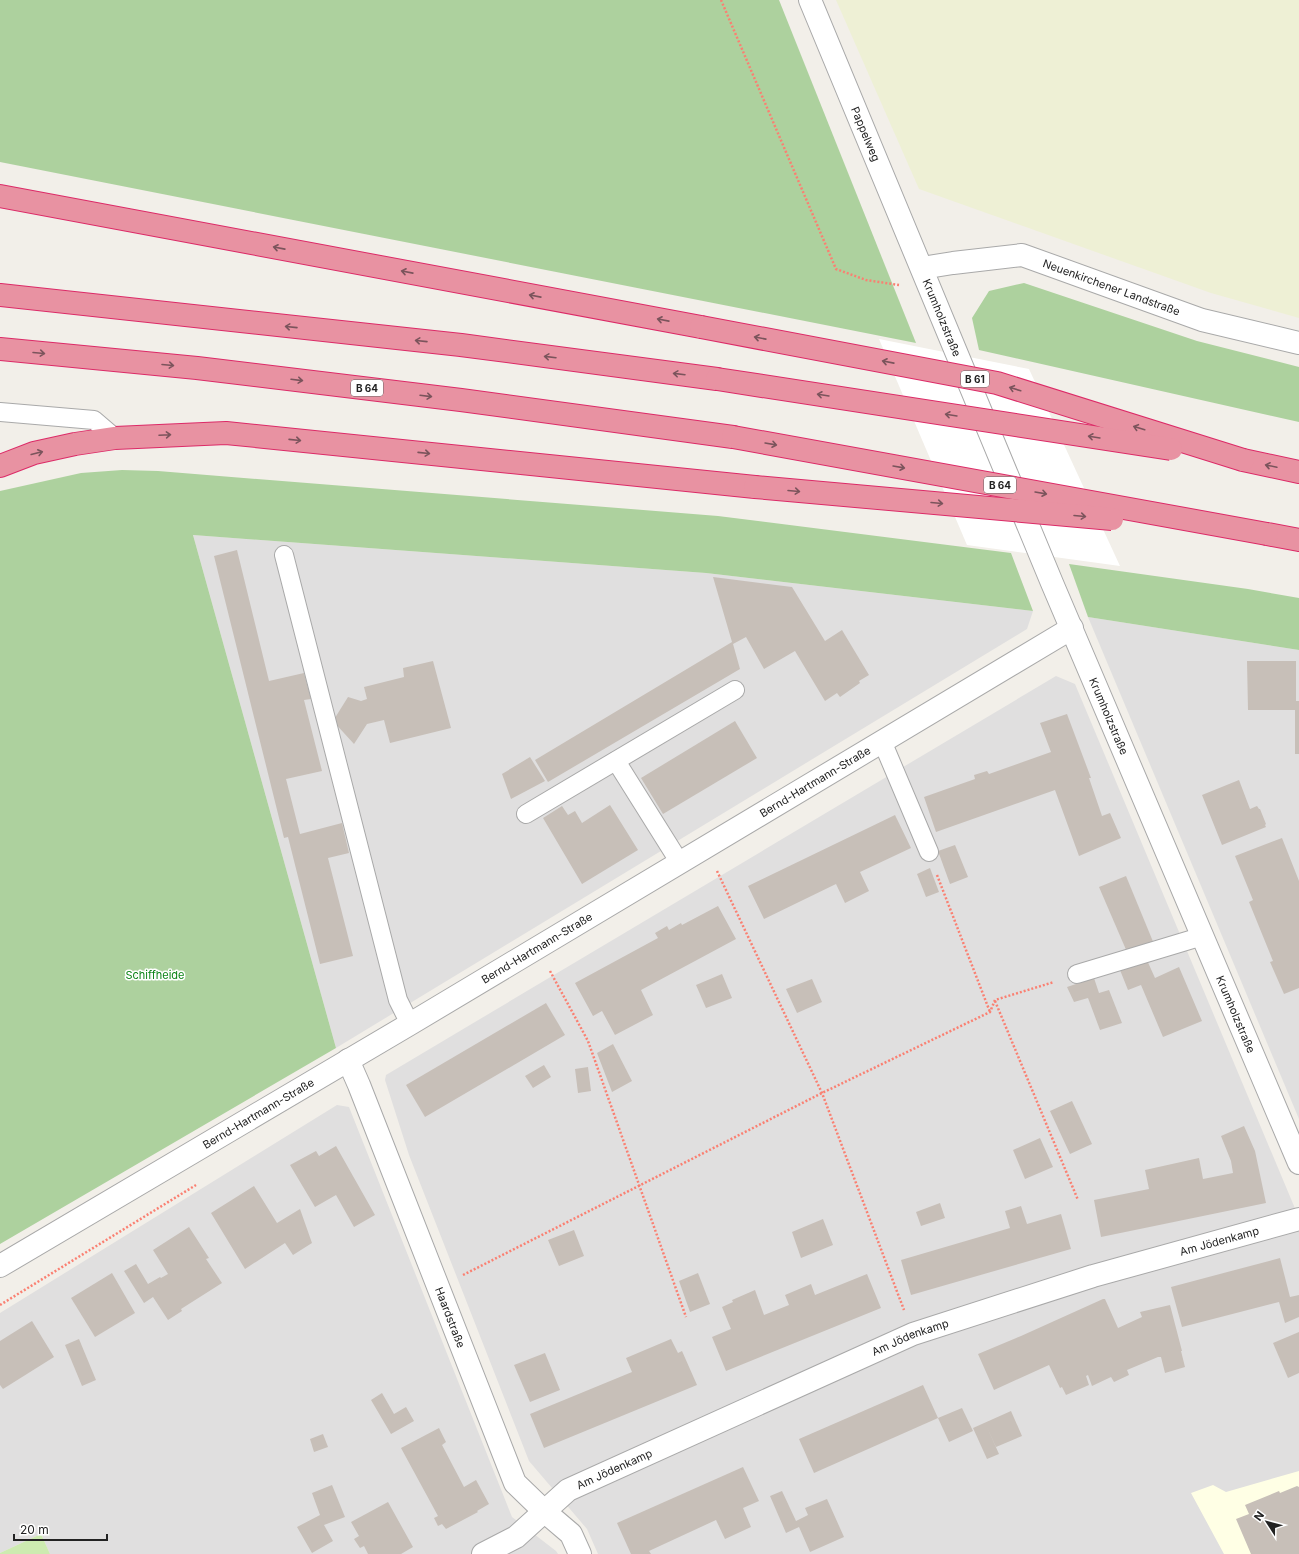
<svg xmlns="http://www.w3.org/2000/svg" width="1299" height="1554" font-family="Inter,sans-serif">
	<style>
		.residential { fill: #e0dfdf }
		.education { fill: #ffffe5 }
		.farmland { fill: #eef0d5 }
		.grass { fill: #cdebb0 }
		.forest { fill: #add19e }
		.pier { fill: #fff }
		.building { fill: #c7bfb8 }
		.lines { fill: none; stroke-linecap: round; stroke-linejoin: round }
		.lane-casing { stroke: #a9a9a9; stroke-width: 20 }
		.street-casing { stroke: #a9a9a9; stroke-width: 24 }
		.highway-casing { stroke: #dc2a67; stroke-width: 24 }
		.path { stroke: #fa8072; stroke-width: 2.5; stroke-dasharray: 2 2; stroke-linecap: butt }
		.lane { stroke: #fff; stroke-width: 18 }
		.street { stroke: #fff; stroke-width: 22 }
		.highway { stroke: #e892a2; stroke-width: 22 }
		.highway-bridge-casing { stroke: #dc2a67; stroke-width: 24; stroke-linecap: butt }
		.highway-bridge { stroke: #e892a2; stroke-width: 22 }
		.oneway { stroke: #7b545c }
		.labels { text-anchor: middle; stroke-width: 3; stroke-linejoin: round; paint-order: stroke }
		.shield { fill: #fff; stroke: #646464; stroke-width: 1 }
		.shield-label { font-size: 10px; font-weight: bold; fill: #222 }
		.street-label { font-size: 11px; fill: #222; stroke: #fff }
		.park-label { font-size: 11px; fill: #0c8416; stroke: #fff }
	</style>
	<rect width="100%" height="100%" fill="#f2efe9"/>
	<g class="residential">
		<polygon points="193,535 706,573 1033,611 1027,629 336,1048"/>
		<polygon points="1088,617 1299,650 1299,1119"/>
		<polygon points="1056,676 1075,684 1299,1218 1299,1554 598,1554 587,1529 529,1461 409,1155 385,1080 386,1075"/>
		<polygon points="337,1105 349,1107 512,1517 556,1551 558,1554 50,1554 41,1534 0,1553 0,1313"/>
	</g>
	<polygon class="education" points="1299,1471 1299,1554 1224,1554 1191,1493 1213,1485 1226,1492"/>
	<polygon class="farmland" points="836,0 1299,0 1299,318 1211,293 919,189"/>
	<polygon class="grass" points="41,1534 50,1554 0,1554 0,1553"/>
	<g class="forest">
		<polygon points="0,0 779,0 916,343 0,162"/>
		<polygon points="1024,283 1197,341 1299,367 1299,422 979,350 972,318 989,291"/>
		<polygon points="122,470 158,471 718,516 1011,553 1033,611 706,573 193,535 336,1048 0,1244 0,491 81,473"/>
		<polygon points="1069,564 1248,589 1299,598 1299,650 1088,617"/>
	</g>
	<polygon class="pier" points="879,339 1029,369 1120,566 967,545"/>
	<g class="building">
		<polygon points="237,550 269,681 304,673 311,699 304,700 322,771 286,779 300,834 342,823 349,853 328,858 353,956 320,964 288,837 284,838 214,556"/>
		<polygon points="713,577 792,587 825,641 842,630 869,675 859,681 860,683 840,697 837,693 825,701 795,651 764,669 746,637 733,644 740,669 548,782 535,760 732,642"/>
		<polygon points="433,661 451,728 390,743 384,720 367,724 354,744 333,721 348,697 361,701 367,699 364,687 404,677 403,668"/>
		<polygon points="1247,661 1296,661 1296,701 1299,701 1299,754 1295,754 1295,710 1248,710"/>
		<polygon points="1067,714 1091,778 1089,778 1102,816 1110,813 1121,838 1079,856 1055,790 936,832 924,797 975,779 974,775 987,771 989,774 1051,752 1040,723"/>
		<polygon points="735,721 757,758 663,814 641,778"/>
		<polygon points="530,757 545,781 511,799 502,774"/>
		<polygon points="1239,780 1250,809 1257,806 1259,809 1260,809 1266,824 1265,825 1266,827 1222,845 1202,795"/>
		<polygon points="610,805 638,850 582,884 543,818 562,806 568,815 575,811 582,823"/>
		<polygon points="895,815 911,848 860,872 869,891 845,903 836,884 764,919 748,886"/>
		<polygon points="1282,838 1299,881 1299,988 1284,994 1270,962 1273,961 1249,902 1253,900 1235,856"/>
		<polygon points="955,845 968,877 950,884 938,851"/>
		<polygon points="930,868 939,892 926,897 917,874"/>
		<polygon points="1126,876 1154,944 1127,952 1099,887"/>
		<polygon points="718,906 736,939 641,990 653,1015 615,1035 602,1011 593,1016 575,983 658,938 655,933 667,926 669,930 681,923 682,925"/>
		<polygon points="1146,958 1155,978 1179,967 1202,1021 1163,1037 1141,985 1128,990 1120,970"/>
		<polygon points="722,974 732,998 706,1008 696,985"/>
		<polygon points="1094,978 1099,993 1109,990 1122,1023 1100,1030 1088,998 1074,1002 1067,987"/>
		<polygon points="812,979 822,1002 797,1013 786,989"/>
		<polygon points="546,1003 565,1035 425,1117 406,1085"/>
		<polygon points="613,1044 632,1081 612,1092 597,1053"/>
		<polygon points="544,1065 551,1077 533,1088 525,1076"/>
		<polygon points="588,1067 591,1091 578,1093 575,1069"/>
		<polygon points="1072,1101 1092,1144 1070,1154 1050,1111"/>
		<polygon points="1244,1126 1255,1151 1266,1203 1101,1237 1094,1200 1149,1189 1145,1170 1199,1158 1203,1179 1233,1173 1231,1161 1221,1136"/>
		<polygon points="1040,1138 1053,1167 1025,1179 1013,1150"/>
		<polygon points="336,1146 375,1215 354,1227 336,1195 315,1207 290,1165 316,1151 319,1156"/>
		<polygon points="254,1186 277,1223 300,1209 312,1243 293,1255 285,1243 245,1269 211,1213"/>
		<polygon points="940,1203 945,1218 921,1226 916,1212"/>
		<polygon points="1021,1206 1027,1224 1061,1214 1071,1249 911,1295 901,1260 1010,1228 1005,1211"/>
		<polygon points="823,1219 833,1245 801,1258 792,1232"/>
		<polygon points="189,1227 209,1258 206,1259 222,1283 181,1309 182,1311 168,1320 153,1297 144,1303 124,1271 136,1264 148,1284 160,1277 161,1278 168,1274 153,1250"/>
		<polygon points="574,1230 584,1256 559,1266 548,1240"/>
		<polygon points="1280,1258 1290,1297 1299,1295 1299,1317 1285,1323 1279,1302 1182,1327 1171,1287"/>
		<polygon points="112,1273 135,1313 95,1337 71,1298"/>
		<polygon points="698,1273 710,1304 690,1312 679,1281"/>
		<polygon points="867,1274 881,1308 726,1371 712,1337 731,1329 722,1307 733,1302 732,1300 755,1290 764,1315 789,1305 785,1295 811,1284 815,1295"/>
		<polygon points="1103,1299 1105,1299 1118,1328 1142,1317 1140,1312 1170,1305 1182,1351 1181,1351 1185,1367 1165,1373 1161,1357 1158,1357 1127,1370 1129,1375 1114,1382 1111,1377 1092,1386 1088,1375 1086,1376 1089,1385 1066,1395 1062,1387 1060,1388 1049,1365 994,1390 978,1354 1021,1336"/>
		<polygon points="32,1321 54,1357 3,1389 0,1385 0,1341"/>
		<polygon points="1299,1332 1299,1373 1288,1378 1273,1343"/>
		<polygon points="79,1339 96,1380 82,1386 65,1345"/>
		<polygon points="671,1339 678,1353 682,1351 697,1385 544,1448 530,1414 632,1372 626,1358"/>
		<polygon points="545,1353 560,1390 530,1402 514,1365"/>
		<polygon points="923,1385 938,1418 814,1473 799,1439"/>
		<polygon points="382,1393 394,1414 406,1407 414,1421 391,1434 371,1400"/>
		<polygon points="962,1408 973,1431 949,1442 938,1418"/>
		<polygon points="1011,1411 1022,1436 996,1447 986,1425 999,1454 987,1459 973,1428"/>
		<polygon points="439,1428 446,1442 442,1445 464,1487 476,1480 489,1504 477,1511 478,1512 446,1529 442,1524 438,1526 434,1518 438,1516 401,1448"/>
		<polygon points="323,1434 328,1447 314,1452 310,1439"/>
		<polygon points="743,1467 759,1501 743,1508 751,1527 725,1539 716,1520 649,1551 651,1554 631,1554 617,1523"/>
		<polygon points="332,1485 345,1517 324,1525 333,1541 312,1553 297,1527 320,1515 312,1493"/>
		<polygon points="1297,1486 1299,1487 1299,1554 1251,1554 1236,1519 1249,1514 1245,1505 1279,1491 1280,1493"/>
		<polygon points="782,1491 796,1521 808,1515 805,1508 827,1499 844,1537 810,1552 799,1527 786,1533 770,1496"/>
		<polygon points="388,1502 413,1547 401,1554 368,1554 364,1546 360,1548 354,1539 359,1536 351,1522"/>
	</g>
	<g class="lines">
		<g class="lane-casing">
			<g id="lane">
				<polyline points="0,412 94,420 115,438"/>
				<polyline points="284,555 398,1000 410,1024"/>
				<polyline points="882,741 929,852"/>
				<polyline points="616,761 680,863"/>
				<polyline points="526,814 735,690"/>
				<polyline points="1077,974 1203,936"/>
			</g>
		</g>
		<g class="street-casing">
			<g id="street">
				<path id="s1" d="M810,0L1052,583L1299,1163"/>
				<path id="s2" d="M922,268L953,263L1022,255L1202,320L1299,343"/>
				<path id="s3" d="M348,1060L359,1085L515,1483L544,1511L571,1534L580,1554"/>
				<path id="s4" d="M0,1266L410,1024L1072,628"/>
				<path id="s5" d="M483,1554L516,1537L568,1490L913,1334L1093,1276L1299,1219"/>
			</g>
		</g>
		<g class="highway-casing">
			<g id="highway">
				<polyline points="0,196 701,327"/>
				<polyline points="0,295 461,345 717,379"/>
				<polyline points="0,349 197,368 461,400 733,437"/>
				<polyline points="1243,460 1299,472"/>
				<polyline points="0,466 34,453 75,444 115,438 226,433 755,487"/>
				<polyline points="1267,534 1299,540"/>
			</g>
		</g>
		<g class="path">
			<polyline points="721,0 836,269 866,280 899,285"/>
			<polyline points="717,871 822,1093 904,1310"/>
			<polyline points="937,875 990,1012"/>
			<polyline points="550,971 588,1041 686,1317"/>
			<polyline points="995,1001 1078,1200"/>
			<polyline points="463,1275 822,1093 990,1012 995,1000 1054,982"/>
			<polyline points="0,1305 196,1185"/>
		</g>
		<use href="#lane" class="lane"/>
		<use href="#street" class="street"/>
		<use href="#highway" class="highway"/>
		<g class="highway-bridge-casing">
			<g id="highway-bridge">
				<polyline points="701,327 997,383 1243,460"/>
				<polyline points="717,379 1171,449"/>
				<polyline points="733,437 1267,534"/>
				<polyline points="755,487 1112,519"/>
			</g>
		</g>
		<use href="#highway-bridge" class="highway-bridge"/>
	</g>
	<defs><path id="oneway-shaft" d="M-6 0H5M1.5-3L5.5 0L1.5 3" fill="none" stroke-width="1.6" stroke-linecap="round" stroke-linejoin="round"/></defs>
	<g class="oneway">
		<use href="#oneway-shaft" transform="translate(279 248) rotate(-169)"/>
		<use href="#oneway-shaft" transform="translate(407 272) rotate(-169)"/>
		<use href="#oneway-shaft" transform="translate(535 296) rotate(-169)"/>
		<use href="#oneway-shaft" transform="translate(663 320) rotate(-169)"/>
		<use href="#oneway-shaft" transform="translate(291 327) rotate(-174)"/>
		<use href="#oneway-shaft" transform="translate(760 338) rotate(-169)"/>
		<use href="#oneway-shaft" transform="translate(421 341) rotate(-174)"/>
		<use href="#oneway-shaft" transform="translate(39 353) rotate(5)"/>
		<use href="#oneway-shaft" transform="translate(550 357) rotate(-173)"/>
		<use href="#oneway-shaft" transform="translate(888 362) rotate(-169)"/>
		<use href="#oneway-shaft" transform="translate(168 365) rotate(5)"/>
		<use href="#oneway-shaft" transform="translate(679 374) rotate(-173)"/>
		<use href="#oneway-shaft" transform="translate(297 380) rotate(7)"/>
		<use href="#oneway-shaft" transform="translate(1015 389) rotate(-163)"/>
		<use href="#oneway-shaft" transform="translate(823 395) rotate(-171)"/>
		<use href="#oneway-shaft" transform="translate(426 396) rotate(7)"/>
		<use href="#oneway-shaft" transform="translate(951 415) rotate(-171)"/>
		<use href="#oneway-shaft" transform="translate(1139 428) rotate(-163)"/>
		<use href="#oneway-shaft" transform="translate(165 435) rotate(-3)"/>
		<use href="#oneway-shaft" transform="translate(1094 437) rotate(-171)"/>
		<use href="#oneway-shaft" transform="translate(295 440) rotate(6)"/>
		<use href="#oneway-shaft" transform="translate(771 444) rotate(10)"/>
		<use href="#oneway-shaft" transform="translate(37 453) rotate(-14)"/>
		<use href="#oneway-shaft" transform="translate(424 453) rotate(6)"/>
		<use href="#oneway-shaft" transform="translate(1271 466) rotate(-168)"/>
		<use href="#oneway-shaft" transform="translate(899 467) rotate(10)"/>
		<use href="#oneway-shaft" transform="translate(794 491) rotate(5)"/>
		<use href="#oneway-shaft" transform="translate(1041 493) rotate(10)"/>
		<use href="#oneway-shaft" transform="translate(937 503) rotate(5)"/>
		<use href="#oneway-shaft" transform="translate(1080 516) rotate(5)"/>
	</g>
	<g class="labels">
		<g class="shield">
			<rect x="961" y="371" width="28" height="16" rx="3"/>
			<rect x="351" y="380" width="32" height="16" rx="3"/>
			<rect x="984" y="477" width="32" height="16" rx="3"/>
		</g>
		<g class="shield-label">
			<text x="975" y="383">B 61</text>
			<text x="367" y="392">B 64</text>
			<text x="1000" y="489">B 64</text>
		</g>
		<g class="street-label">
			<text dy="4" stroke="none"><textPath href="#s1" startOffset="145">Pappelweg</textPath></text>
			<text dy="4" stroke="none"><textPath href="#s2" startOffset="196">Neuenkirchener Landstraße</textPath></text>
			<text dy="4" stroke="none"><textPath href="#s1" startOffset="344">Krumholzstraße</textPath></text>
			<text dy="4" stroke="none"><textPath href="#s1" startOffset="776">Krumholzstraße</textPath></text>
			<text dy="4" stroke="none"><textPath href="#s4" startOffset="948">Bernd-Hartmann-Straße</textPath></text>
			<text dy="4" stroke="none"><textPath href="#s4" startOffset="624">Bernd-Hartmann-Straße</textPath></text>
			<text dy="4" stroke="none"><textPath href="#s1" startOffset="1100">Krumholzstraße</textPath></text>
			<text dy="4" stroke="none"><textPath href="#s4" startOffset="300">Bernd-Hartmann-Straße</textPath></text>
			<text dy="4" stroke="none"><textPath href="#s5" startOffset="806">Am Jödenkamp</textPath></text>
			<text dy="4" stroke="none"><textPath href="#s3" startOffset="277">Haardstraße</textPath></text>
			<text dy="4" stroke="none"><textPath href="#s5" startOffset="482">Am Jödenkamp</textPath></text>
			<text dy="4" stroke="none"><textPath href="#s5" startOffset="158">Am Jödenkamp</textPath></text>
		</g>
		<g class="park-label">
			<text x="155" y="979">Schiffheide</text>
		</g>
	</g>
	<g transform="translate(1267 1522) rotate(306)" stroke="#ffffff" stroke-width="3" paint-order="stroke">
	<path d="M0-3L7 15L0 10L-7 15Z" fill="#222222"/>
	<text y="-6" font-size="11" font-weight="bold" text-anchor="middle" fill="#222222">N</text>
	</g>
	<path d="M14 1534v6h93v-6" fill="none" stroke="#222222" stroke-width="2"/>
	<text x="20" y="1534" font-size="12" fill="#222222" stroke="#ffffff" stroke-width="3" paint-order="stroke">20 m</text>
</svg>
